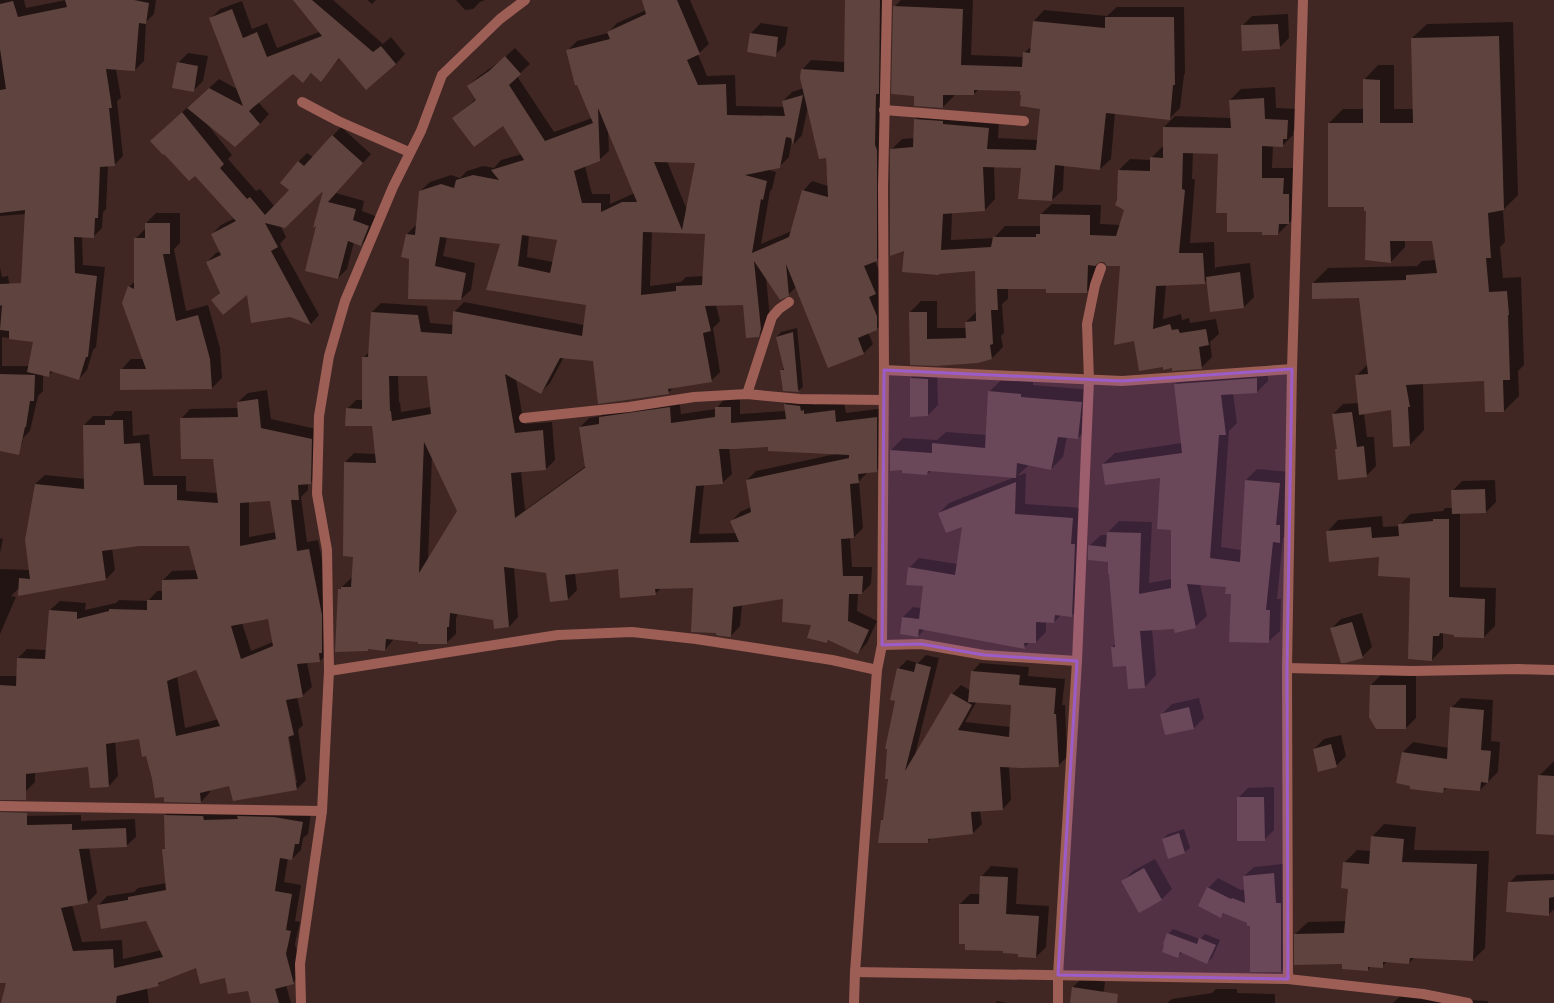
<svg xmlns="http://www.w3.org/2000/svg" width="1554" height="1003" font-family="'Noto Sans',sans-serif">
	<style>
		.shadow { fill: #0007; fill-rule: evenodd }
		.building { fill: #5f433f; fill-rule: evenodd }
		.lines { fill: none; stroke-linecap: round; stroke-linejoin: round }
		.minor { stroke: #9d5e56; stroke-width: 10 }
		.marked { fill: #9c5cca; fill-opacity: 0.2; stroke: #9c5cca; stroke-width: 3; stroke-linejoin: round }
	</style>
	<rect width="100%" height="100%" fill="#402723"/>
	<g class="shadow">
		<polygon points="0,0 24,0 26,8 66,0 156,0 154,14 146,22 144,61 135,70 116,69 121,98 117,101 123,156 114,165 108,166 106,209 103,212 102,228 93,237 82,236 83,265 105,267 96,347 93,350 87,370 79,379 53,371 48,376 43,375 43,391 38,396 30,431 23,438 22,444 13,453 0,450 0,267 2,277 8,276 18,330 10,338 2,337 2,366 29,366 34,341 26,214 0,216"/>
		<polygon points="295,0 333,0 383,44 391,37 405,54 396,64 340,58 321,80 312,73 303,81 293,73 258,102 269,114 260,124 208,125 232,155 228,159 256,191 260,189 275,207 291,190 298,162 307,153 313,157 341,127 371,154 336,193 364,201 362,211 378,217 370,236 361,245 354,242 347,269 338,278 325,187 280,225 286,237 280,244 319,315 311,324 290,316 248,294 213,300 220,292 207,262 216,253 221,251 212,234 221,225 235,218 160,132 219,79 237,89 211,18 220,9 242,1 252,29 267,23 277,48 319,32"/>
		<polygon points="367,0 376,0 372,4"/>
		<polygon points="456,0 485,0 480,2 473,9 465,10"/>
		<path d="M643,0H690L709,44L698,54L707,76L735,75L736,106L784,107L783,101L792,92L804,88L802,70L811,60L845,62L846,0H889L886,251L875,261L885,284L886,319L877,329L868,332L873,344L864,353L796,287L788,295L766,277L770,319L768,326L758,336L743,304L716,305L720,321L713,328L720,372L711,381L674,387L668,393L594,360L564,357L550,383L541,392L516,379L524,424L552,422L555,460L546,469L521,471L525,510L586,466L580,427L589,418L601,416L609,408L679,398L681,414L716,409L725,398H740V414L786,411L785,404L795,395L813,402V405L844,401L846,413L886,408V462L876,471L868,472L859,481L863,528L854,537H850L852,567H872L871,584L862,593H858L857,611L877,621L867,643L858,653L829,640L827,642L812,624L785,598L742,605L740,626L731,636L694,587H662L655,594L619,568L575,573L577,590L568,599L547,572L514,568L518,617L509,627L494,619L458,613L456,618V634L446,643L394,639L385,650L370,648L368,650L339,590L351,578H353L354,556L345,462L354,453L376,454L373,425L347,409L356,400H363V358L370,351L372,312L381,303L427,306L430,323L453,325L454,312L464,302L584,325L587,304L487,289L501,243L447,237L443,256L475,263L471,290L461,299L410,258L403,256L407,234L416,225L420,191L430,182L451,175L460,178L467,171L483,166L494,168L501,160L522,154L503,125L453,118L477,98L468,86L478,77L499,62L515,48L530,64L517,76L554,132L592,118L567,51L577,41L608,33L617,23L646,10ZM808,106L826,157L828,186L812,181L803,191L792,231L761,244L770,191L772,189L776,172L767,169L779,167L789,157L792,139L794,144L802,135ZM608,129L635,193L610,204V194H592L585,166L599,160L609,151ZM667,161L696,162L687,210ZM652,232L706,233L704,276L686,277L681,282L650,286ZM529,235L558,240L553,262L527,257ZM398,375H428L431,407L401,412L400,402L399,403ZM769,446L836,454L756,471L747,480L751,507L740,512L731,522L736,533L699,534L704,485L722,483L732,474L729,448ZM432,456L458,511L428,560Z"/>
		<polygon points="901,0 973,0 971,55 1024,57 1024,53 1032,46 1034,21 1044,10 1107,16 1117,7 1184,7 1185,73 1184,75 1180,108 1169,119 1115,113 1111,159 1100,169 1064,165 1063,190 1052,200 1022,167 994,166 995,199 985,210 952,212 951,240 994,238 1005,226 1041,226 1041,214 1052,204 1101,205 1100,224 1121,225 1125,210 1118,200 1119,170 1130,159 1151,160 1151,158 1162,147 1164,147 1164,127 1175,116 1231,118 1230,100 1241,89 1275,87 1276,108 1298,109 1297,128 1293,131 1293,135 1282,146 1273,145 1272,168 1294,168 1299,213 1278,234 1263,231 1228,212 1219,153 1193,152 1192,179 1195,179 1190,243 1214,242 1215,269 1217,267 1250,263 1254,297 1244,307 1211,310 1207,280 1204,283 1166,285 1163,319 1181,314 1182,320 1189,318 1190,323 1216,319 1219,334 1210,342 1212,357 1201,368 1173,367 1164,368 1121,265 1104,261 1098,262 1097,282 1086,292 1047,288 1008,288 1008,299 1002,304 1004,333 1001,336 1003,347 992,358 978,362 935,365 910,312 921,301 937,301 937,328 966,328 966,322 977,311 976,270 905,249 891,150 902,139 915,138 915,119 926,109 999,118 998,138 1038,140 1041,108 1021,90 979,89 974,94 954,94 954,96 943,107 915,95 894,7"/>
		<polygon points="1288,14 1289,38 1279,48 1242,26 1252,16"/>
		<polygon points="1513,22 1518,195 1503,210 1505,242 1500,247 1503,278 1521,277 1524,365 1518,371 1519,396 1504,411 1485,380 1423,383 1424,430 1410,445 1392,409 1364,414 1367,437 1374,437 1376,466 1366,476 1336,450 1338,448 1333,414 1343,404 1359,403 1357,375 1368,364 1360,297 1313,298 1313,283 1328,268 1417,266 1422,261 1436,260 1433,240 1405,240 1405,247 1391,262 1329,123 1343,109 1364,109 1364,80 1378,65 1394,65 1394,109 1414,109 1412,38 1427,24"/>
		<polygon points="761,23 788,27 785,45 775,55 751,33"/>
		<polygon points="188,53 208,56 203,81 193,91 178,63"/>
		<polygon points="156,213 180,213 180,243 174,249 186,311 208,305 220,348 222,378 212,388 121,370 131,359 143,359 129,287 135,281 135,239 146,228 146,223"/>
		<polygon points="797,328 803,387 798,391 781,371 784,368 777,337 781,332"/>
		<polygon points="1268,367 1268,381 1257,392 1233,393 1237,423 1229,431 1221,547 1241,550 1246,480 1257,469 1291,472 1291,530 1283,538 1277,599 1281,599 1280,631 1268,642 1227,586 1200,584 1207,616 1195,627 1152,629 1156,675 1145,687 1112,647 1115,644 1109,561 1089,546 1101,535 1108,535 1108,532 1119,521 1152,522 1149,583 1172,579 1172,529 1161,476 1103,464 1115,453 1182,443 1175,384 1186,373"/>
		<polygon points="921,368 937,369 938,405 928,415 911,378"/>
		<polygon points="1001,380 1033,382 1033,385 1093,390 1090,426 1078,438 1067,437 1063,457 1051,469 1029,465 1017,476 1026,473 1025,504 1083,508 1081,606 1071,616 1061,615 1054,622 1046,622 1046,632 1036,642 1030,642 1024,648 925,629 918,636 901,633 903,617 913,607 921,608 924,585 909,568 919,558 957,564 963,525 939,513 949,503 1015,477 931,471 927,474 904,469 891,470 891,450 903,438 937,440 946,432 986,435 989,392"/>
		<path d="M267,390L271,419L321,430L320,474L310,483H308V490L301,497L307,542L318,540L331,605L329,652L320,661L307,662L312,687L302,696L297,697L303,725L298,730L306,780L297,789L230,785L210,789V792L201,802L165,796L140,738L115,741L118,776L109,786L91,787L89,766L35,772V782L26,791L0,790V676H17L18,658L27,649L47,650L50,610L60,601L86,603L85,610L116,603L119,600L148,601L157,591H163V580L172,571L197,570L190,545H139L112,548L115,570L106,579L21,586L11,596L16,597L0,634V569L29,570L35,484L45,475L85,479L84,425L93,416H111L115,411H132L133,436L149,434L153,476H186V491L218,493L213,457L181,419L190,409L239,408L238,402L248,393ZM271,500L276,532L249,537V501ZM268,618L273,642L251,651L242,623ZM197,669L219,719L185,728L177,676ZM286,732H288L297,783H295Z"/>
		<polygon points="1495,480 1496,502 1486,512 1460,513 1460,587 1496,588 1495,626 1484,637 1443,633 1443,648 1432,660 1411,577 1380,556 1327,532 1338,520 1382,516 1383,527 1399,526 1410,514 1443,511 1445,508 1453,508 1452,491 1462,481"/>
		<polygon points="0,538 3,539 0,553"/>
		<polygon points="1362,613 1372,647 1362,657 1331,629 1341,619"/>
		<path d="M926,655L939,658L915,755L952,694L961,685L970,690L972,672L980,663L1029,667L1028,676L1065,679L1062,705H1065L1067,757L1058,766H1009L1011,800L1003,809L980,811L982,824L973,833L932,837L927,842L882,820L885,817L897,701L898,669L907,660L918,663ZM977,701L1012,704L1011,727L965,722Z"/>
		<polygon points="1381,675 1416,676 1416,718 1406,728 1371,685"/>
		<polygon points="1199,698 1204,718 1194,728 1162,714 1172,704"/>
		<polygon points="1461,698 1493,700 1491,741 1500,742 1498,772 1480,790 1448,787 1442,792 1397,782 1403,752 1413,742 1449,748 1451,708"/>
		<polygon points="1341,735 1346,756 1336,766 1314,749 1324,739"/>
		<polygon points="1554,761 1554,834 1539,776"/>
		<polygon points="1274,787 1274,830 1264,840 1238,798 1248,788"/>
		<polygon points="174,806 311,813 308,834 303,838 301,850 292,859 288,858 284,882 301,885 295,921 300,922 295,944 303,973 293,983 286,985 291,1003 252,1003 248,990 226,977 196,966 164,979 158,985 147,988 149,1003 2,1003 7,982 0,982 0,818 23,816 81,815 81,821 135,819 136,837 126,846 89,847 97,893 88,902 72,905 82,942 122,940 123,959 162,950 147,920 98,906 107,896 134,892 138,888 167,883 163,850 166,847 165,815"/>
		<polygon points="1384,824 1416,827 1414,850 1489,851 1485,948 1473,960 1415,957 1409,963 1387,962 1382,966 1371,966 1368,970 1344,963 1295,934 1308,922 1346,921 1349,888 1344,863 1357,850 1371,851 1372,837"/>
		<polygon points="1184,829 1190,848 1185,852 1163,839 1168,834"/>
		<polygon points="1155,859 1172,889 1162,899 1123,881 1133,871"/>
		<polygon points="1283,864 1291,962 1281,971 1251,971 1252,925 1224,913 1221,917 1208,888 1218,878 1241,890 1245,890 1244,876 1254,867"/>
		<polygon points="991,866 1018,868 1016,904 1049,906 1046,947 1036,957 1004,950 960,904 970,894 980,894 981,877"/>
		<polygon points="1554,874 1554,909 1548,915 1509,883 1517,875"/>
		<polygon points="1173,929 1200,939 1205,934 1220,940 1212,958 1207,963 1183,952 1178,956 1168,934"/>
		<polygon points="1082,978 1105,982 1102,1003 1071,1003 1073,987"/>
		<polygon points="1216,989 1237,989 1237,993 1275,994 1275,1003 1167,1003 1172,999 1212,993"/>
		<polygon points="1400,996 1488,1001 1488,1003 1393,1003"/>
		<polygon points="998,1001 1006,1003 995,1003"/>
	</g>
	<g class="building">
		<polygon points="65,0 134,0 149,3 146,24 139,23 135,71 106,69 112,108 109,108 115,166 100,167 98,218 95,218 94,238 74,237 75,273 97,276 88,357 86,357 79,380 50,371 49,377 27,372 33,342 9,339 9,331 0,330 2,305 0,306 0,284 21,283 25,210 0,213 0,90 6,89 0,49 0,4 13,1 18,17 67,7"/>
		<polygon points="293,0 312,0 373,52 381,46 396,64 366,90 339,58 321,82 311,73 303,83 293,74 249,111 260,124 235,147 187,108 209,88 243,106 209,18 232,9 243,38 257,32 267,57 322,36"/>
		<path d="M642,0H677L700,54L687,60L698,85L726,84L727,115L785,116L782,101L803,95L793,145L791,138L786,137L780,168L745,175L767,181L763,200L761,199L752,253L789,237L802,190L828,197L826,158L819,159L800,78L801,69L844,72L845,0H880L879,94H876L875,145L877,150V261L864,266L876,294L869,297L877,316V330L858,338L864,354L828,368L786,264L789,296L780,300L754,261L761,329L759,337L746,338L743,305L705,306L711,331L703,333L712,382L668,389L669,394L598,404L593,361L560,358L541,394L505,374L515,433L543,430L546,470L511,473L515,518L586,467H585L579,427L599,424V417L670,407L671,423L715,417V407H731V423L786,419L784,404L800,406L801,411L804,410V414L835,410L836,422L877,417V472L858,474L859,483L850,484L854,538L841,539L843,576H863L862,594H849L848,621L869,630L858,654L828,640L827,643L807,638L811,625L782,622L783,599L733,607L731,637L721,636L716,635V633L691,632L693,588L655,589L656,595L620,598L618,569L565,575L568,600L550,602L546,573L504,567L509,627L494,629L493,620L450,613L449,627H447V644H418V642L386,639L385,651L368,649V651L335,652L338,589H341V587H351L353,557L343,556L344,462L376,463L372,426H345L346,408L362,409V357H368L371,312L418,315L421,332L452,334L453,311L582,336L586,305L486,290L500,244L440,237L435,266L466,273L461,300L408,299L409,259L401,257L406,234L415,235L419,191L441,184L454,188L456,180L473,175L499,180L491,170L524,160L503,126L474,147L452,118L476,100L467,86L489,71L505,56L521,74L509,85L545,141L593,123L577,85H575L566,50L610,39L607,32L646,14ZM598,108L637,202H622L601,212V203H582L574,171L600,161ZM654,162L695,163L682,230ZM643,232L705,234L702,285L676,286V291L641,295ZM522,235L557,240L550,273L518,266ZM389,376H427L431,414L392,421L391,411H390ZM424,442L457,511L419,573ZM768,447V451L849,455V458L746,480L751,512L730,521L739,542L690,543L696,486L723,484L719,449H734Z"/>
		<polygon points="893,6 963,9 961,65 1022,67 1023,52 1030,53 1033,21 1105,28 1105,17 1174,17 1175,85 1173,85 1170,120 1106,113 1100,170 1055,165 1052,201 1018,199 1021,168 983,167 985,211 943,214 941,250 991,247 993,237 1036,237 1036,234 1040,234 1040,214 1090,215 1090,235 1116,236 1124,210 1115,205 1117,200 1118,170 1150,171 1150,157 1163,158 1163,127 1231,128 1229,100 1264,98 1265,119 1288,120 1287,139 1283,139 1283,147 1262,146 1262,178 1284,178 1283,194 1289,194 1289,224 1279,224 1278,235 1262,235 1262,232 1227,232 1227,213 1216,213 1218,154 1183,153 1182,189 1185,190 1179,253 1203,253 1205,284 1156,286 1153,329 1170,324 1172,330 1178,329 1180,333 1206,329 1209,345 1199,347 1202,369 1172,371 1172,368 1163,370 1163,367 1139,371 1134,341 1114,345 1120,266 1107,266 1104,262 1100,262 1095,266 1088,265 1087,293 1046,293 1046,289 997,289 998,310 991,310 993,344 990,345 992,359 978,363 935,366 910,365 909,312 927,312 927,339 966,338 965,322 976,321 975,271 939,274 939,275 902,272 904,251 890,256 890,149 913,147 914,119 943,121 943,124 989,128 987,149 1036,150 1040,109 1020,106 1021,95 1020,95 1020,91 974,90 974,95 943,95 943,108 914,106 914,96 891,94"/>
		<polygon points="1278,24 1280,49 1242,51 1241,25"/>
		<polygon points="750,33 778,37 776,57 747,52"/>
		<polygon points="1499,36 1504,210 1488,213 1491,258 1486,258 1489,292 1507,291 1509,315 1508,315 1510,380 1503,380 1504,412 1485,412 1484,381 1406,385 1410,407 1408,407 1410,446 1393,447 1391,410 1359,415 1355,375 1368,374 1359,298 1312,299 1312,283 1406,280 1406,275 1437,273 1432,241 1390,241 1391,263 1365,260 1366,211 1364,211 1364,207 1328,207 1328,123 1363,123 1363,79 1380,80 1380,123 1413,123 1411,38"/>
		<polygon points="177,62 198,66 194,92 172,88"/>
		<polygon points="182,112 224,164 220,168 247,199 250,197 265,215 289,190 280,183 298,161 304,166 332,135 363,163 328,202 356,209 353,220 369,226 361,246 348,241 338,279 305,271 316,226 313,228 323,191 285,228 265,223 278,247 271,251 311,325 290,317 251,323 247,295 223,315 211,300 220,293 206,262 221,255 211,234 236,221 195,176 189,181 164,154 163,155 150,141"/>
		<polygon points="145,223 170,223 170,254 163,254 176,321 198,315 210,359 212,389 120,390 120,369 146,369 122,303 128,286 134,289 134,238 145,238"/>
		<polygon points="1240,272 1244,308 1210,312 1206,277"/>
		<polygon points="793,332 798,389 799,392 783,391 780,370 784,370 776,337"/>
		<polygon points="0,374 35,375 34,401 30,401 26,427 25,427 19,455 0,451"/>
		<polygon points="910,378 928,379 928,416 910,417"/>
		<polygon points="1257,378 1257,393 1221,395 1226,435 1219,435 1210,558 1240,562 1245,480 1280,483 1276,525 1280,525 1280,543 1273,542 1266,610 1270,610 1269,643 1229,642 1231,594 1225,594 1226,587 1187,584 1196,628 1175,633 1174,629 1140,631 1145,688 1128,689 1126,666 1113,667 1111,647 1115,647 1109,574 1108,574 1108,562 1088,560 1088,545 1106,547 1107,532 1141,533 1139,594 1171,588 1171,530 1157,529 1160,478 1105,485 1102,464 1182,453 1174,384"/>
		<polygon points="988,391 1021,394 1021,397 1082,402 1078,439 1058,437 1051,470 1017,463 1016,478 928,471 927,475 902,473 902,470 890,471 890,450 932,453 932,443 985,448"/>
		<path d="M258,399L261,428L312,439L311,484L298,485L299,500H291L297,551L309,549L322,615V653H319L320,662L297,664L303,697L286,700L294,735L288,737L297,790L233,801L229,786L200,793L201,803L164,802V797L155,798L152,779L146,756L142,757L139,739L106,744L109,787L90,788L88,767L26,774V800H0V685L16,686L17,658L45,659L49,610L77,612V619L109,611V609L147,610V600H162V580L198,579L189,546H139L102,551L106,580L18,596L19,578L30,579L25,540L35,484L84,489L83,425H105V420H123L124,444L140,443L144,485H177V500L218,503L213,459H181L180,418L238,417L237,402ZM270,501L276,539L240,546V503ZM268,619L273,646L241,659L231,626ZM196,670L220,726L176,736L167,681Z"/>
		<polygon points="1352,412 1357,447 1364,446 1367,477 1338,480 1335,449 1337,449 1332,414"/>
		<polygon points="1016,482 1015,514 1073,518 1071,544 1075,544 1072,617 1055,615 1054,623 1036,622 1036,643 1024,643 1025,649 919,629 918,637 900,634 902,617 919,619 923,586 906,585 908,567 955,575 962,527 946,533 938,513"/>
		<polygon points="1485,489 1486,513 1452,514 1451,490"/>
		<polygon points="1433,519 1449,519 1449,597 1485,599 1484,638 1454,637 1454,635 1440,633 1439,636 1433,636 1432,661 1408,659 1410,578 1378,576 1379,557 1329,562 1326,531 1371,527 1372,538 1399,536 1398,524 1433,521"/>
		<polygon points="1352,622 1363,658 1345,663 1341,663 1330,628"/>
		<polygon points="916,663 931,667 905,771 951,693 972,705 958,730 1009,737 1011,705 968,702 971,671 1020,675 1019,685 1056,688 1054,714 1056,714 1059,767 1021,768 1000,767 1003,810 971,812 973,834 928,839 928,843 878,843 881,820 883,820 888,779 885,779 887,749 885,749 895,701 890,700 897,668 914,672"/>
		<polygon points="1370,685 1406,685 1406,729 1376,729 1369,717"/>
		<polygon points="1189,707 1194,729 1165,735 1160,714"/>
		<polygon points="1450,707 1484,710 1481,750 1491,751 1488,783 1481,782 1480,791 1444,788 1443,793 1410,789 1410,786 1396,783 1402,752 1447,759"/>
		<polygon points="1331,744 1337,767 1318,772 1313,749"/>
		<polygon points="1538,775 1554,776 1554,835 1536,834"/>
		<polygon points="1237,797 1264,797 1265,841 1237,841"/>
		<polygon points="0,812 27,813 27,825 72,824 72,830 126,828 127,847 79,849 88,903 61,908 73,951 113,949 114,968 163,957 146,921 101,929 97,905 128,900 128,897 166,890 162,849 165,849 164,815 203,816 204,820 238,819 237,816 274,817 303,822 299,844 295,844 292,860 280,858 275,891 292,894 286,930 291,931 286,954 294,984 275,989 279,1003 251,1003 248,991 228,994 225,978 200,984 196,968 158,983 159,986 117,996 116,1003 1,1003 6,983 0,983"/>
		<polygon points="1179,833 1185,853 1168,859 1162,839"/>
		<polygon points="1371,836 1404,839 1402,862 1477,864 1473,961 1410,958 1409,964 1383,962 1383,968 1368,967 1368,971 1342,969 1342,964 1294,965 1294,934 1344,933 1348,889 1341,888 1343,862 1369,864"/>
		<polygon points="1144,868 1162,900 1139,913 1121,881"/>
		<polygon points="1274,873 1276,903 1281,903 1281,972 1250,972 1250,926 1247,926 1247,923 1223,913 1221,918 1198,906 1207,887 1231,899 1232,898 1245,903 1243,876"/>
		<polygon points="980,876 1008,877 1006,914 1039,916 1036,958 1018,957 1018,954 1003,953 1003,951 965,950 965,944 959,944 959,904 979,904"/>
		<polygon points="1554,880 1554,897 1549,898 1549,916 1506,912 1508,882"/>
		<polygon points="1167,933 1197,944 1199,938 1216,945 1207,964 1180,952 1178,958 1162,952 1164,945 1163,944"/>
		<polygon points="1072,987 1118,994 1117,1003 1070,1003"/>
	</g>
	<g class="lines">
		<g class="minor">
			<polyline points="302,102 338,121 409,152"/>
			<polyline points="884,110 1024,121"/>
			<polyline points="884,370 1122,381 1292,369"/>
			<polyline points="747,394 772,317 779,309 789,302"/>
			<polyline points="524,418 629,407 694,397 747,394 800,399 883,400"/>
			<polyline points="882,645 921,644 984,655 1077,661"/>
			<polyline points="1287,668 1413,671 1518,669 1554,670"/>
			<polyline points="329,671 558,635 632,632 696,639 755,648 832,660 877,670"/>
			<polyline points="0,806 322,811"/>
			<polyline points="855,972 1288,979 1423,994 1468,1003"/>
			<polyline points="1288,979 1287,668 1292,369 1303,0"/>
			<polyline points="301,1003 300,964 322,811 329,671 327,550 317,494 319,416 329,356 345,301 393,187 421,131 442,75 500,19 525,0"/>
			<polyline points="854,1003 855,972 877,670 882,645 884,370 883,188 887,0"/>
			<polyline points="1058,1003 1058,975 1077,661 1089,380 1087,324 1095,285 1101,268"/>
		</g>
	</g>
	<path class="marked" d="M1292,369L1287,668L1288,979L1058,975L1077,661L984,655L921,644L882,645L884,370L1122,381Z"/>
</svg>
